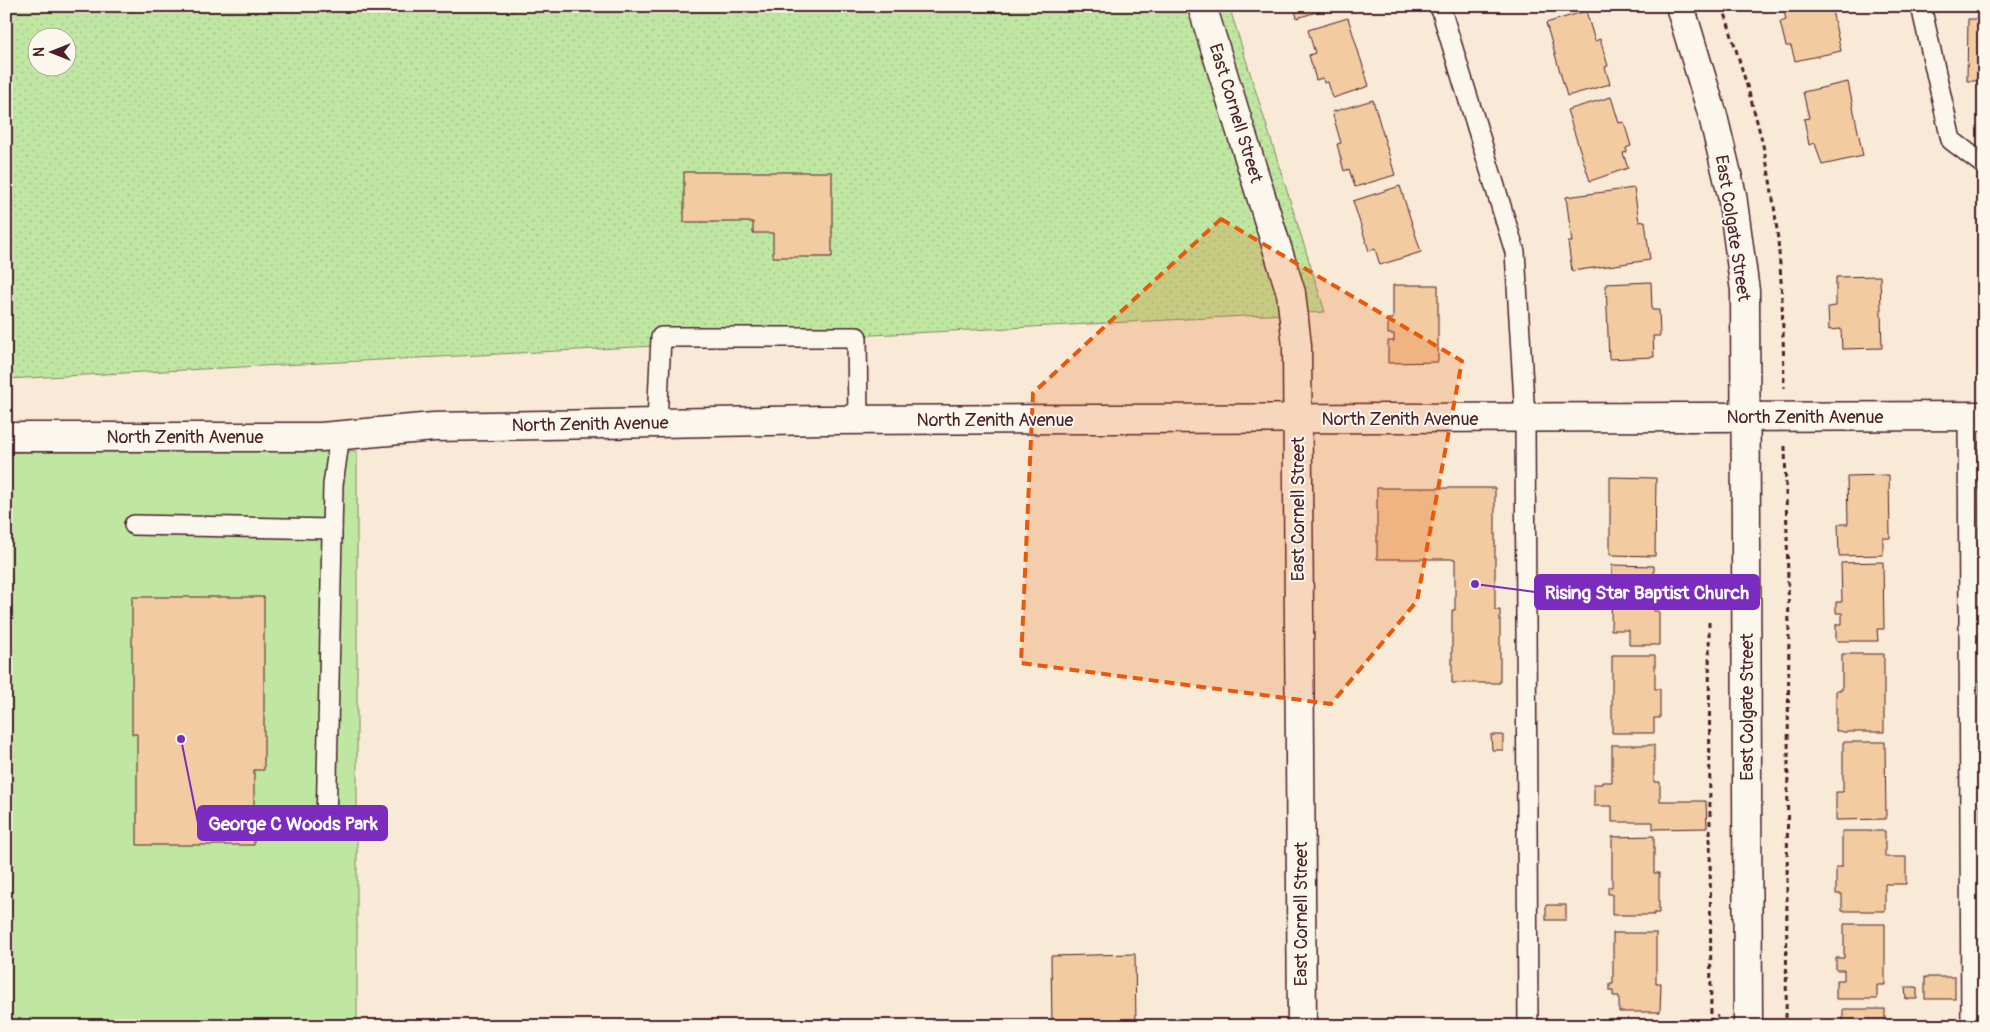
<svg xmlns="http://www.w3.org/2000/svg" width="1990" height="1032" font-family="Pangolin,sans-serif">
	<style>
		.grass { fill: url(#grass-dots); stroke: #858366; fill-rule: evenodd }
		.green { fill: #c0e7a2; stroke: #858366 }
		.building { fill: #f2cba1; stroke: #4a1f2b }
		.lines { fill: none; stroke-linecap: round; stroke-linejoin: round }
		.lane-casing { stroke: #4a1f2b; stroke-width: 22 }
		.street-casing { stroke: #4a1f2b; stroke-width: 31 }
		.secondary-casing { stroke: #4a1f2b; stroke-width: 31 }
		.path { stroke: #4a1f2b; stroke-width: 3; stroke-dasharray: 5 4; stroke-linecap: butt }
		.lane { stroke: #fbf7ec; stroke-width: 19 }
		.street { stroke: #fbf7ec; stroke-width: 28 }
		.secondary { stroke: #fbf7ec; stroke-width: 28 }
		.marked { fill: #e8590c; fill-opacity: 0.2; stroke: #e8590c; stroke-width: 4; stroke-dasharray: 10 6; stroke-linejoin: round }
		.labels { text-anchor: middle; stroke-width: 4; stroke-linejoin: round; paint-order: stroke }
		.street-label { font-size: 18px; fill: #4a1f2b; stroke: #fbf7ec }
		.leader { fill: none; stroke: #7b2cbf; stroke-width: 2 }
		.callout-dot { fill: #7b2cbf; stroke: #fbf7ec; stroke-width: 2 }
		.callout { fill: #7b2cbf; stroke: #7b2cbf; stroke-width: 2 }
		.callout-label { font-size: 19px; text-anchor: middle; font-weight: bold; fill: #fff }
	</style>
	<defs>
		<pattern id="grass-dots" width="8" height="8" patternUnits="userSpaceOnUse" patternTransform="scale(1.25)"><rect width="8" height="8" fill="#c0e7a2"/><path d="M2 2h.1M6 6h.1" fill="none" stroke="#a6c68c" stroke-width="1.8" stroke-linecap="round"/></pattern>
	</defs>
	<rect width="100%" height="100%" fill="#f8ead6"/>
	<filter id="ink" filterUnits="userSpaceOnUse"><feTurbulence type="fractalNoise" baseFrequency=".02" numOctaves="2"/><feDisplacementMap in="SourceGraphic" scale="10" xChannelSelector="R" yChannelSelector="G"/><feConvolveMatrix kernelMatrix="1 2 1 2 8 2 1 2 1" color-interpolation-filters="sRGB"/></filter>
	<g filter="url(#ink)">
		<path class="grass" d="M6,6H1229L1325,312L6,379ZM38,38H68V68H38Z"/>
		<polygon class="green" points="357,451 357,1026 6,1026 6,452"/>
		<g class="building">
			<polygon points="1294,6 1336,6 1297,18"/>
			<polygon points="1783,6 1831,6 1841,51 1795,61 1791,46 1786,46 1780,22 1786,20"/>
			<polygon points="1586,11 1595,41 1600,39 1608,66 1605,67 1610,84 1567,96 1546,23"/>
			<polygon points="1348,18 1369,86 1333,98 1328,82 1324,83 1323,78 1316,80 1309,55 1315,53 1308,30"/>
			<polygon points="1968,19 1984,19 1984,81 1967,81"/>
			<polygon points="1848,82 1863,156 1822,165 1815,143 1809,145 1804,119 1809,118 1803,92"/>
			<polygon points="1611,97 1619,123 1624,122 1631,146 1626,148 1627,152 1623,153 1628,168 1590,181 1567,110"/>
			<polygon points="1373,100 1395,175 1355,187 1349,169 1344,171 1337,144 1341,143 1332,112"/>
			<polygon points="684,172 832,172 832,257 773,257 773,233 753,233 753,222 684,222"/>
			<polygon points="1400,186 1421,252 1380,265 1375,249 1369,251 1353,201"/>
			<polygon points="1634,188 1639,222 1645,221 1650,260 1572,271 1568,242 1572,242 1566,197"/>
			<polygon points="1880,276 1882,348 1842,349 1841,329 1829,330 1828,307 1836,306 1836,277"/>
			<polygon points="1651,282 1652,310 1659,310 1660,336 1653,336 1654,357 1609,359 1606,284"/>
			<polygon points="1393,285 1438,285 1438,362 1388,363 1388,341 1394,341 1394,334 1388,334 1388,319 1393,319"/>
			<polygon points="1889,475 1890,538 1883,538 1883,555 1839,556 1838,524 1848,524 1847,476"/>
			<polygon points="1610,477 1656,478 1655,556 1610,555"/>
			<polygon points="1377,488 1495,488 1495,610 1500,610 1500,683 1452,683 1452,610 1455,610 1455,559 1377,559"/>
			<polygon points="1883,562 1884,629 1877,629 1878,641 1836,641 1836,624 1842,624 1842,613 1836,613 1836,602 1842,602 1841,563"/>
			<polygon points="1612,565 1654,566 1654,611 1659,611 1659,645 1629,645 1629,630 1611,630"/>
			<polygon points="132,597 264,597 264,770 254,770 254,845 137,845 137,734 132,734"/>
			<polygon points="1842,654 1884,654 1884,732 1842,732 1842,731 1836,731 1836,690 1842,690"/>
			<polygon points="1612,655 1655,655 1655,689 1660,689 1660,718 1654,718 1654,733 1612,733"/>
			<polygon points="1491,735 1503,735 1503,750 1492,750"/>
			<polygon points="1843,742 1885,742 1886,819 1836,820 1836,792 1843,792"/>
			<polygon points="1612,745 1654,745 1654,782 1660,782 1660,801 1706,801 1707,828 1653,829 1653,822 1612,822 1612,806 1594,806 1594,784 1602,784 1602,782 1612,782"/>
			<polygon points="1842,831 1885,831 1885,857 1906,857 1906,884 1885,884 1885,911 1842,911 1842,894 1836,894 1836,867 1842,867"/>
			<polygon points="1654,836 1654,873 1659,873 1659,913 1654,913 1654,915 1612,915 1612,894 1608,894 1608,887 1612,887 1612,837"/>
			<rect x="1546" y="905" width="20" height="15"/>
			<polygon points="1844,924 1885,924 1885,985 1877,985 1877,999 1836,999 1836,980 1844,980 1844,970 1836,970 1836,958 1844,958"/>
			<polygon points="1613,933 1656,933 1656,983 1661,983 1660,1012 1619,1012 1619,996 1613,996 1613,991 1610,991 1610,984 1613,984"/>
			<polygon points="1135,954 1136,1026 1052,1026 1051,956"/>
			<rect x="1925" y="977" width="30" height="22"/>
			<polygon points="1905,987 1917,987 1917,999 1906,999"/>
			<rect x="1843" y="1009" width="42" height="17"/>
		</g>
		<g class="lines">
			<g class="lane-casing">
				<g id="lane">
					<polyline points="1440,6 1515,252 1525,418 1528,1026"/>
					<polyline points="1921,6 1951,140 1984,165"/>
					<polyline points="1968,416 1971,1026"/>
					<polyline points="657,423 661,337 857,337 858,420"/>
					<polyline points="134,525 332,529"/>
					<polyline points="326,829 333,485 340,435"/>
				</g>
			</g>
			<g class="street-casing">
				<g id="street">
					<polyline points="1202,6 1291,293 1297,346 1302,1026"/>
					<polyline points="1680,6 1713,116 1732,195 1745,291 1748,1026"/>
				</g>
			</g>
			<g class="secondary-casing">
				<polyline id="secondary" points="6,437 321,437 434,427 821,420 1984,416"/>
			</g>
			<g class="path">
				<path d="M1723,6C1739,62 1759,118 1769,175C1782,245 1783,317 1784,388"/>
				<polyline points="1785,446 1789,626 1786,1026"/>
				<polyline points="1709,622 1711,1026"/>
				<polyline points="1701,1026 1718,1016"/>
			</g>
			<use href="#lane" class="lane"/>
			<use href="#street" class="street"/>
			<use href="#secondary" class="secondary"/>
		</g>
	</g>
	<path class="marked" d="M1221,219L1462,361L1417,601L1331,704L1021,663L1033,393Z"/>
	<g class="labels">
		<g class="street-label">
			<text transform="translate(1236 113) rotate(73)" y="6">East Cornell Street</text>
			<text transform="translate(1733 228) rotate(81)" y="6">East Colgate Street</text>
			<text x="1805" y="423">North Zenith Avenue</text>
			<text x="1400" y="425">North Zenith Avenue</text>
			<text x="995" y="426">North Zenith Avenue</text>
			<text transform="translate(590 424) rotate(-1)" y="6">North Zenith Avenue</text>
			<text x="185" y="443">North Zenith Avenue</text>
			<text transform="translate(1298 509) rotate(-90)" y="6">East Cornell Street</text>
			<text transform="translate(1747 707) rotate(-90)" y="6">East Colgate Street</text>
			<text transform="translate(1301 914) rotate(-90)" y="6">East Cornell Street</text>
		</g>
	</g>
	<path class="leader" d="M1475 584L1535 592M181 739L198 823"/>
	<g class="callout-dot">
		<circle cx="1475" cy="584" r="5"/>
		<circle cx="181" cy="739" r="5"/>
	</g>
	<g class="callout">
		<rect x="1535" y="575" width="224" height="34" rx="5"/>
		<rect x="198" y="806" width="189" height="34" rx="5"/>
	</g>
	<g class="callout-label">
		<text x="1647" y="599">Rising Star Baptist Church</text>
		<text x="293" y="830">George C Woods Park</text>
	</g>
	<rect width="1990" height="1032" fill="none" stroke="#fbf7ec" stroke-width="25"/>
	<rect x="12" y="12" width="1965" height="1007" fill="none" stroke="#4a1f2b" stroke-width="2" filter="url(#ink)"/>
	<g transform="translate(52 52) rotate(270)"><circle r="24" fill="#fbf7ec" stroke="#b4a19f"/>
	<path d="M0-4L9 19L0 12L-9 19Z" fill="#4a1f2b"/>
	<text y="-8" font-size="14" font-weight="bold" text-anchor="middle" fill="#4a1f2b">N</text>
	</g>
</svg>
